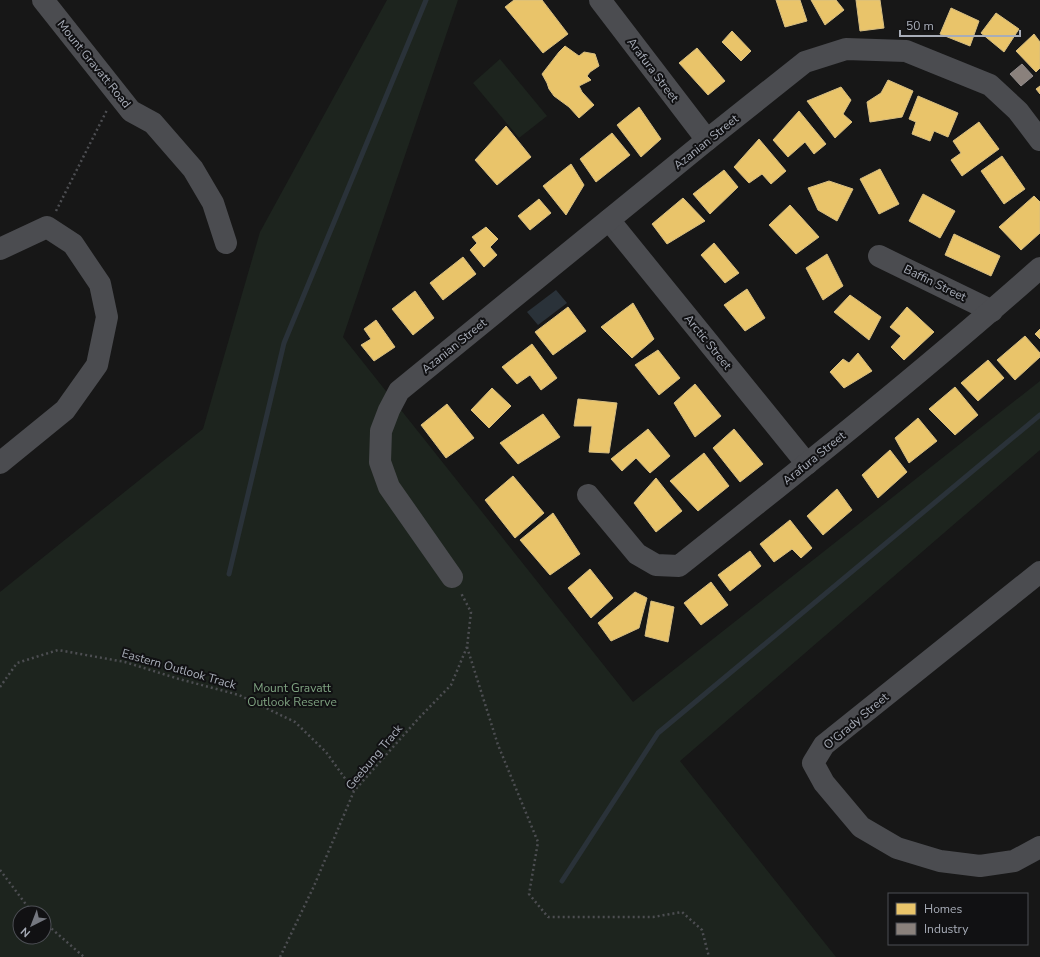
<svg xmlns="http://www.w3.org/2000/svg" width="1040" height="957" font-family="'Nunito Sans',sans-serif">
	<style>
		.green { fill: #1d241e; fill-rule: evenodd }
		.water { fill: #2a3239 }
		.homes { fill: #e9c46a; stroke: #d6bd81 }
		.industry { fill: #8a817c; stroke: #938e8e }
		.lines { fill: none; stroke-linecap: round; stroke-linejoin: round }
		.stream { stroke: #2a3239; stroke-width: 5 }
		.path { stroke: #4d4e52; stroke-width: 2.5; stroke-dasharray: 2 3; stroke-linecap: butt }
		.minor { stroke: #4b4c50; stroke-width: 22 }
		.labels { text-anchor: middle; stroke-width: 4; stroke-linejoin: round; paint-order: stroke }
		.street-label { font-size: 12px; fill: #a8adb8; stroke: #111113 }
		.park-label { font-size: 12px; fill: #7fa381; stroke: #111113 }
	</style>
	<rect width="100%" height="100%" fill="#171717"/>
	<g class="green">
		<path d="M387,0H458L343,337L633,702L1040,381V450L680,761L836,957H0V592L203,429L260,232ZM20,913H44V937H20Z"/>
		<polygon points="500,59 547,116 519,138 473,83"/>
	</g>
	<polygon class="water" points="556,290 567,303 538,325 527,312"/>
	<g class="homes">
		<polygon points="514,0 542,0 568,34 543,53 505,7"/>
		<polygon points="776,0 800,0 807,21 785,27"/>
		<polygon points="811,0 836,0 844,10 825,25"/>
		<polygon points="856,0 880,0 884,28 860,31"/>
		<polygon points="951,8 979,21 970,46 940,34"/>
		<polygon points="996,13 1019,29 1004,52 981,33"/>
		<polygon points="732,31 751,51 741,61 722,42"/>
		<polygon points="1034,34 1040,42 1040,68 1036,72 1016,51"/>
		<polygon points="565,46 579,56 584,52 595,54 599,66 590,72 587,76 591,80 579,86 582,92 594,105 579,118 569,107 554,96 549,89 547,83 542,74 559,52"/>
		<polygon points="697,48 725,81 708,95 679,63"/>
		<polygon points="888,80 913,91 902,117 870,122 867,102 881,93"/>
		<polygon points="1040,86 1040,94 1036,89"/>
		<polygon points="841,87 851,100 843,114 852,122 835,138 807,101"/>
		<polygon points="918,96 958,113 948,137 934,131 930,141 912,134 916,122 909,119"/>
		<polygon points="639,107 661,139 641,157 617,125"/>
		<polygon points="799,111 826,144 814,154 805,142 788,157 773,140"/>
		<polygon points="979,122 999,149 962,176 951,160 961,153 953,141"/>
		<polygon points="506,126 531,157 497,185 475,160"/>
		<polygon points="612,133 630,155 596,182 580,159"/>
		<polygon points="759,139 786,171 771,184 762,174 749,183 734,167"/>
		<polygon points="1002,156 1025,189 1004,204 981,171"/>
		<polygon points="571,164 584,185 566,215 543,186"/>
		<polygon points="880,169 899,204 879,214 860,179"/>
		<polygon points="724,170 738,187 710,214 693,194"/>
		<polygon points="829,181 853,189 837,221 818,210 808,188"/>
		<polygon points="923,194 955,211 940,238 909,221"/>
		<polygon points="1034,196 1040,202 1040,233 1021,250 999,227"/>
		<polygon points="683,198 705,221 667,244 652,224"/>
		<polygon points="539,199 551,213 530,230 518,216"/>
		<polygon points="790,205 819,237 796,254 769,225"/>
		<polygon points="486,227 498,239 490,247 497,255 484,267 470,250 477,243 472,237"/>
		<polygon points="954,234 1000,256 991,276 945,255"/>
		<polygon points="714,243 739,273 725,283 701,255"/>
		<polygon points="827,254 843,286 823,300 806,268"/>
		<polygon points="463,257 476,274 443,300 430,283"/>
		<polygon points="747,289 765,318 745,331 724,305"/>
		<polygon points="415,291 434,318 413,335 392,309"/>
		<polygon points="850,295 881,317 869,340 834,312"/>
		<polygon points="633,303 654,339 632,358 601,327"/>
		<polygon points="568,307 586,331 553,355 535,332"/>
		<polygon points="907,307 934,332 904,360 891,347 901,336 890,327"/>
		<polygon points="376,320 395,347 374,361 361,345 371,339 364,329"/>
		<polygon points="1040,329 1040,339 1035,334"/>
		<polygon points="1025,336 1040,353 1040,357 1015,380 997,360"/>
		<polygon points="532,344 557,378 541,390 530,375 517,384 502,367"/>
		<polygon points="658,350 680,378 659,395 635,365"/>
		<polygon points="858,353 872,371 844,388 830,372 843,359 849,363"/>
		<polygon points="988,360 1004,378 978,401 961,383"/>
		<polygon points="695,384 721,416 695,437 674,403"/>
		<polygon points="955,387 978,415 955,435 929,409"/>
		<polygon points="492,388 511,406 489,428 471,410"/>
		<polygon points="578,399 617,403 609,453 589,452 592,426 574,426"/>
		<polygon points="447,404 474,438 446,458 421,425"/>
		<polygon points="543,414 560,437 518,464 500,443"/>
		<polygon points="918,418 937,441 909,463 895,438"/>
		<polygon points="648,429 670,456 650,473 636,458 622,471 611,459"/>
		<polygon points="734,429 763,464 740,482 713,448"/>
		<polygon points="890,450 907,472 878,498 862,475"/>
		<polygon points="704,453 729,486 698,511 670,481"/>
		<polygon points="513,476 544,513 515,538 485,500"/>
		<polygon points="656,478 682,511 656,532 634,503"/>
		<polygon points="837,489 852,510 823,535 807,516"/>
		<polygon points="553,513 580,554 550,575 520,540"/>
		<polygon points="790,520 812,548 801,558 792,549 774,562 760,544"/>
		<polygon points="750,551 761,566 730,591 718,575"/>
		<polygon points="590,569 613,598 591,618 568,588"/>
		<polygon points="711,582 728,605 701,625 684,603"/>
		<polygon points="635,592 647,598 639,628 611,641 598,623"/>
		<polygon points="651,601 674,607 668,642 645,636"/>
	</g>
	<polygon class="industry" points="1022,64 1033,76 1021,86 1010,74"/>
	<g class="lines">
		<g class="stream">
			<polyline points="229,574 284,343 426,0"/>
			<polyline points="562,881 658,733 1040,415"/>
		</g>
		<g class="path">
			<polyline points="56,211 107,110"/>
			<polyline points="467,647 498,745 538,842 529,894 548,917 653,917 682,912 702,930 709,957"/>
			<polyline points="0,687 17,663 58,650 125,662 179,679 239,695 295,722 326,752 354,791"/>
			<polyline points="0,870 28,907 34,913"/>
			<polyline points="44,922 84,957"/>
			<polyline points="280,957 314,886 354,791 418,719 451,685 467,647 471,612 461,593"/>
		</g>
		<g class="minor">
			<polyline points="43,0 131,111 153,123 193,169 213,203 226,243"/>
			<polyline points="600,0 707,140"/>
			<polyline points="609,220 807,464"/>
			<polyline points="0,249 47,227 73,244 100,284 107,317 97,365 65,410 0,463"/>
			<polyline points="879,256 992,311"/>
			<path d="M588,495L637,554L656,565L679,566C801,469 923,372 1040,268"/>
			<polyline points="1040,572 824,745 813,763 824,783 861,827 897,848 940,861 980,866 1014,861 1040,847"/>
			<polyline points="452,577 389,487 380,462 381,431 389,410 399,391 707,140 805,62 846,49 906,51 990,85 1018,111 1040,140"/>
		</g>
	</g>
	<g class="labels">
		<g class="street-label">
			<text transform="translate(94 64) rotate(51)" y="4">Mount Gravatt Road</text>
			<text transform="translate(653 70) rotate(53)" y="4">Arafura Street</text>
			<text transform="translate(706 142) rotate(-39)" y="4">Azanian Street</text>
			<text transform="translate(935 283) rotate(26)" y="4">Baffin Street</text>
			<text transform="translate(708 342) rotate(51)" y="4">Arctic Street</text>
			<text transform="translate(454 346) rotate(-39)" y="4">Azanian Street</text>
			<text transform="translate(814 458) rotate(-39)" y="4">Arafura Street</text>
			<text transform="translate(179 669) rotate(16)" y="4">Eastern Outlook Track</text>
			<text transform="translate(856 721) rotate(-40)" y="4">O'Grady Street</text>
			<text transform="translate(374 757) rotate(-50)" y="4">Geebung Track</text>
		</g>
		<g class="park-label">
			<text x="292" y="692">Mount Gravatt<tspan x="292" dy="14">Outlook Reserve</tspan></text>
		</g>
	</g>
	<rect x="888" y="893" width="140" height="52" fill="#111113" stroke="#4d4f55"/>
	<rect x="896" y="903" width="20" height="12" fill="#e9c46a" stroke="#4d4f55"/>
	<text x="924" y="913" font-size="12" fill="#a8adb8">Homes</text>
	<rect x="896" y="923" width="20" height="12" fill="#8a817c" stroke="#4d4f55"/>
	<text x="924" y="933" font-size="12" fill="#a8adb8">Industry</text>
	<g transform="translate(32 925) rotate(222)"><circle r="19" fill="#111113" stroke="#4d4f55"/>
	<path d="M0-3L7 15L0 10L-7 15Z" fill="#757880"/>
	<text y="-6" font-size="11" font-weight="bold" text-anchor="middle" fill="#a8adb8">N</text>
	</g>
	<path d="M900 30v6h120v-6" fill="none" stroke="#a8adb8" stroke-width="2"/>
	<text x="906" y="30" font-size="12" fill="#a8adb8" stroke="#111113" stroke-width="3" paint-order="stroke">50 m</text>
</svg>
